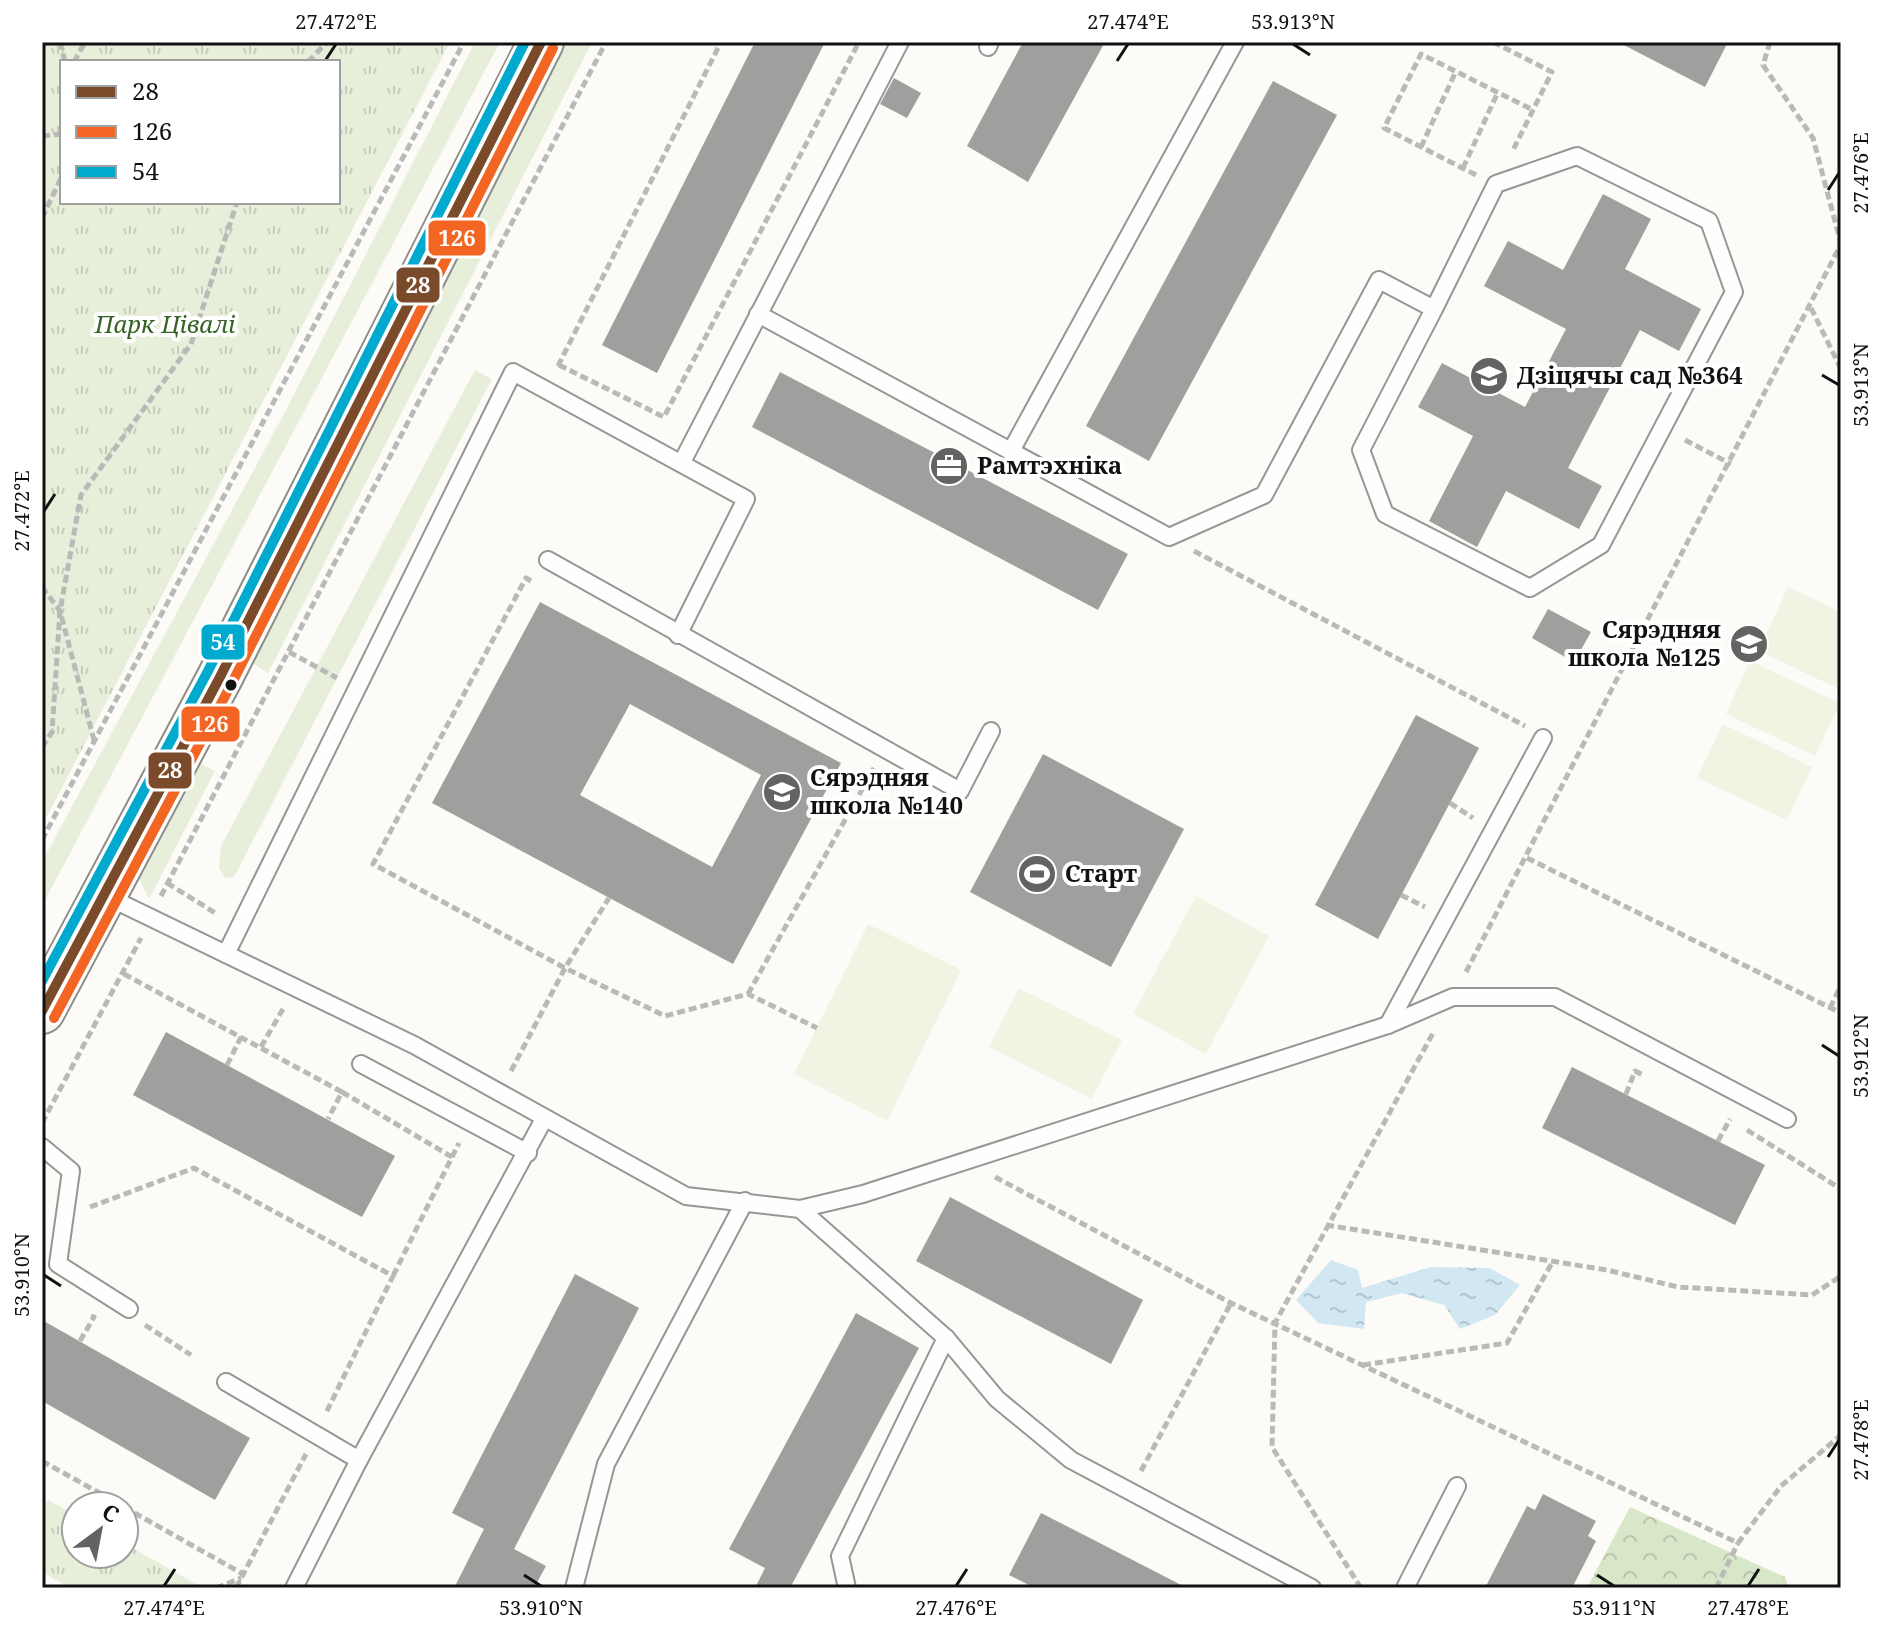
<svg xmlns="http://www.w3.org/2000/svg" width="1883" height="1630" font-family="'Noto Serif',serif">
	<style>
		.grass { fill: #e7efda }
		.forest { fill: url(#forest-crowns) }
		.park { fill: url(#park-tufts); fill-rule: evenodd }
		.pitch { fill: #f0f4e3 }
		.water { fill: url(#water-ripples) }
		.building { fill: #a09f9d; fill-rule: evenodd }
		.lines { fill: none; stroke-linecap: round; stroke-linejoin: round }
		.lane-casing { stroke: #979695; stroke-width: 20 }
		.secondary-casing { stroke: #8d8d8c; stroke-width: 48 }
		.path { stroke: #b9b9b8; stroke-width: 5; stroke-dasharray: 8 4; stroke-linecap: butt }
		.lane { stroke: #fffefe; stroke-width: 16 }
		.secondary { stroke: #f5f3ed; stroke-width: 44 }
		.bus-1-casing { stroke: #fff; stroke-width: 16 }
		.bus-2-casing { stroke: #fff; stroke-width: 16 }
		.bus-3-casing { stroke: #fff; stroke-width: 16 }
		.bus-1 { stroke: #7a4b2a; stroke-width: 10 }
		.bus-2 { stroke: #f26522; stroke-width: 10 }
		.bus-3 { stroke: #00a9ce; stroke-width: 10 }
		.ticks { fill: none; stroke: #111; stroke-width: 3 }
		.bus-dot { fill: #111; stroke: #fff; stroke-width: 3 }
		.labels { text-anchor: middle; stroke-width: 8; stroke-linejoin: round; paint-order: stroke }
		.park-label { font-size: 24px; font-style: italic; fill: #366326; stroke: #fff }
		.poi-label { font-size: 24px; font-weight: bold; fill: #111; stroke: #fff; text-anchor: start }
		.line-badge { stroke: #fff; stroke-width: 3 }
		.badge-label { font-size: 22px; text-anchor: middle; font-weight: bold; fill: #fff }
		.neatline { fill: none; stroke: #111; stroke-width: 3 }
		.ticks-label { font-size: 20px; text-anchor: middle; fill: #111 }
	</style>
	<defs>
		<pattern id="forest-crowns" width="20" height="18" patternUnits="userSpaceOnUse" patternTransform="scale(2)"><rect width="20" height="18" fill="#d9e7c9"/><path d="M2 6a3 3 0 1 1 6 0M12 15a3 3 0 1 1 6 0" fill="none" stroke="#b9c5ac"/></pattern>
		<pattern id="park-tufts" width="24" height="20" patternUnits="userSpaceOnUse" patternTransform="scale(2)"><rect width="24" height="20" fill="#e7efda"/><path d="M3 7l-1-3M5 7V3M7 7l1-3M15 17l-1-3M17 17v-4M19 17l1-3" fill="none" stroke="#c5ccba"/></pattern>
		<pattern id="water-ripples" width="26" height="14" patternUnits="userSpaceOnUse" patternTransform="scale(2)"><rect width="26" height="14" fill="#d1e8f3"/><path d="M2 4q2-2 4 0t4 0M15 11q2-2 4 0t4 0" fill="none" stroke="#b2c6cf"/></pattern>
	</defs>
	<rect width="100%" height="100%" fill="#fcfbf8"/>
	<g class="grass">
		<polygon points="475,42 500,42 42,906 42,862 285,412"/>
		<polygon points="564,42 592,42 268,673 247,660"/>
		<polygon points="475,370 492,379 234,877 225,878 219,868 221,846"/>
		<polygon points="189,758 215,771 149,899 138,877"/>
	</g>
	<polygon class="forest" points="1630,1507 1785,1577 1789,1588 1587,1588"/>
	<g class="park">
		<path d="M42,42H450L42,826ZM62,62H338V202H62Z"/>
		<polygon points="48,1500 76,1515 76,1554 124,1554 124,1543 203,1588 70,1588 42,1572 42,1509"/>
	</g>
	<g class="pitch">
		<polygon points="1788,587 1841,612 1841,690 1759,651"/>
		<polygon points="1750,661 1840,703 1815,756 1726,714"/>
		<polygon points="1723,724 1812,767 1787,820 1697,778"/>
		<polygon points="1196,896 1269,936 1206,1054 1133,1014"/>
		<polygon points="868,924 961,970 887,1121 794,1074"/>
		<polygon points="1019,988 1122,1040 1092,1099 989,1047"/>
	</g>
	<polygon class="water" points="1331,1260 1358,1270 1362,1288 1431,1267 1490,1268 1520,1285 1495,1315 1460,1329 1444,1305 1402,1293 1366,1302 1364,1329 1318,1323 1296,1300"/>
	<g class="building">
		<polygon points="755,42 825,42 657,373 602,345"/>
		<polygon points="1023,42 1105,42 1028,182 967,146"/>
		<polygon points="1618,42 1728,42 1705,87"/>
		<polygon points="894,78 921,93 907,118 880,104"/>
		<polygon points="1273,81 1337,115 1149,461 1086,426"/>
		<polygon points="1603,194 1651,219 1625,269 1701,309 1679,351 1640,330 1568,468 1602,486 1579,529 1506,491 1477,547 1429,521 1473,436 1418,407 1442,363 1525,407 1566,329 1484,286 1508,241 1563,270"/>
		<polygon points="780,372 1128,554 1098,610 752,427"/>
		<path d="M540,602L841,763L733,964L432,803ZM630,704L761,775L712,867L580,795Z"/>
		<polygon points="1548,609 1591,632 1574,662 1532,638"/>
		<polygon points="1416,715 1479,748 1378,939 1315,905"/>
		<polygon points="1043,754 1184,829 1111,967 970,892"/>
		<polygon points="166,1032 395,1156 362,1217 133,1095"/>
		<polygon points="1572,1067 1765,1165 1735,1225 1542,1128"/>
		<polygon points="950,1197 1143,1300 1111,1364 916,1261"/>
		<polygon points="575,1274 639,1308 514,1549 546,1566 534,1588 454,1588 484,1529 452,1513"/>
		<polygon points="856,1313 919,1348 790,1588 755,1588 765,1568 729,1549"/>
		<polygon points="42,1320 250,1438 215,1500 42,1401"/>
		<polygon points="1543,1494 1596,1521 1588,1536 1596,1541 1572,1588 1485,1588 1527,1506 1535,1510"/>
		<polygon points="1041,1513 1090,1538 1187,1588 1035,1588 1009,1575"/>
	</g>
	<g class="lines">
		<g class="lane-casing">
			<g id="lane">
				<polyline points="988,47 990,42"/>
				<polyline points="758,314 1169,537 1264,495 1379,280 1434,309 1496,184 1577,156 1709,221 1734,292 1601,545 1530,588 1385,514 1361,450 1434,309"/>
				<polyline points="1011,451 1235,42"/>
				<polyline points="682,462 900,42"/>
				<polyline points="548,560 960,791 991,731"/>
				<polyline points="106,896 414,1045 686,1196 800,1209 863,1194 1388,1025 1453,997 1555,997 1787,1119"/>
				<polyline points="226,954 513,372 746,499 678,635"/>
				<polyline points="1388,1025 1543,738"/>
				<polyline points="361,1064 528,1153"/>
				<polyline points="42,1147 71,1171 58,1264 129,1309"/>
				<polyline points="800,1209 946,1338 997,1399 1071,1460 1312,1588"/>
				<polyline points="226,1382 359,1460"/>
				<polyline points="294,1588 359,1460 544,1119"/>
				<polyline points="574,1588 606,1464 745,1201"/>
				<polyline points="847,1588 840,1556 946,1338"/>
				<polyline points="1405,1588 1457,1486"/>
			</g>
		</g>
		<g class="secondary-casing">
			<polyline id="secondary" points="42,1011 220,677 541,42"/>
		</g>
		<g class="path">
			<polyline points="60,42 65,62"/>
			<polyline points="1493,42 1552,72 1512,152"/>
			<polyline points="1770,42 1763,65 1813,138 1841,244"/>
			<polyline points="74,62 85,42"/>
			<polyline points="308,62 327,42"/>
			<polyline points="42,136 62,134"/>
			<polyline points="1421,147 1456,71"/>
			<polyline points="1463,168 1498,92"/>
			<polyline points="1476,175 1384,128 1421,54 1533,110"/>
			<polyline points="42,218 62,176"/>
			<polyline points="1811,308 1841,369"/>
			<polyline points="559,365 664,417 859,42"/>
			<polyline points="558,366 721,42"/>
			<polyline points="1685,440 1731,464"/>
			<polyline points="1194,551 1525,726"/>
			<polyline points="531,581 526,578 373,864 565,968 665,1016 748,994 817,1028"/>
			<polyline points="42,587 60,611 94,740"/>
			<polyline points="289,652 337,678"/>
			<polyline points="42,747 52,732 60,611 81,495 191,344 237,202"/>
			<polyline points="1450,803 1473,818"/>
			<polyline points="42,840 464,42"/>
			<polyline points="1527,858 1841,1013"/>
			<polyline points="167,883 217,914"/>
			<polyline points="1401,895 1425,907"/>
			<polyline points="161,896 606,42"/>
			<polyline points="1466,972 1841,244"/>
			<polyline points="124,974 342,1092 328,1119"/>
			<polyline points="748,994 874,768"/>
			<polyline points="1830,1008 1841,985"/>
			<polyline points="261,1047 283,1009"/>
			<polyline points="227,1065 241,1037"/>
			<polyline points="511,1071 565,968 609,898"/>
			<polyline points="342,1092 452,1157 393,1276"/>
			<polyline points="1626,1094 1635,1071 1643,1075"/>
			<polyline points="42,1123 141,938"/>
			<polyline points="1747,1130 1841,1189"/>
			<polyline points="1718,1141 1730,1119"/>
			<polyline points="452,1157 459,1143"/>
			<polyline points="995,1177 1231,1303 1738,1543 1781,1486 1841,1435"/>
			<polyline points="90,1207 194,1168 393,1276 326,1413"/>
			<polyline points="1326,1225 1607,1270 1678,1287 1812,1295 1841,1276"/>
			<polyline points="145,1325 191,1355"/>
			<polyline points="80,1341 94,1317 91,1316"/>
			<polyline points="1363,1365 1507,1343 1553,1261"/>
			<polyline points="42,1461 123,1506"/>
			<polyline points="1141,1471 1231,1303"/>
			<polyline points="124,1507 243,1574"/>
			<polyline points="216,1588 241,1578"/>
			<polyline points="236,1588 306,1454"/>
			<polyline points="1361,1588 1272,1447 1275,1323 1433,1033"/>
			<polyline points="1716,1588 1738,1543"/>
		</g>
		<use href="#lane" class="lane"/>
		<use href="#secondary" class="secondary"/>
		<g class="bus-1-casing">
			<polyline id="bus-1" points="42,1011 220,677 541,42"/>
		</g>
		<g class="bus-2-casing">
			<polyline id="bus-2" points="54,1018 232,683 553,48"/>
		</g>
		<g class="bus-3-casing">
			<polyline id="bus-3" points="42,981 208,671 525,42"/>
		</g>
		<use href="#bus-1" class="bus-1"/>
		<use href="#bus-2" class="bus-2"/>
		<use href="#bus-3" class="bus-3"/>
	</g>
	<path class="ticks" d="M1293,44L1310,55M325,61L336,44M1117,61L1128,44M1828,190L1839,173M1822,375L1839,385M44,511L55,494M1822,1045L1839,1056M44,1275L61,1286M1828,1457L1839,1440M524,1575L541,1586M1597,1575L1614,1586M164,1586L175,1569M956,1586L967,1569M1748,1586L1759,1569"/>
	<defs>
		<g id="school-disc" transform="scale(2)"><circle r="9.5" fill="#636362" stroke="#fff"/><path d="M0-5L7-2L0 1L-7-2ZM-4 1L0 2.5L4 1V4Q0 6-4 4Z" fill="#fff"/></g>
		<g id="office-disc" transform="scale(2)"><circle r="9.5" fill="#636362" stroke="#fff"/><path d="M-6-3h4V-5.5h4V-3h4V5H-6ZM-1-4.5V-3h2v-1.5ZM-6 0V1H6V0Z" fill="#fff"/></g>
		<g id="stadium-disc" transform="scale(2)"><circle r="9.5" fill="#636362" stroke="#fff"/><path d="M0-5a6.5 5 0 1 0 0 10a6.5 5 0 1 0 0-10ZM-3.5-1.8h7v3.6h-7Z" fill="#fff"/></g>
	</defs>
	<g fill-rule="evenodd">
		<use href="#school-disc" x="1489" y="376"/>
		<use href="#office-disc" x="949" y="466"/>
		<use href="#school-disc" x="1749" y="644"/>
		<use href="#school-disc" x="782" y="792"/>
		<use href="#stadium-disc" x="1037" y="874"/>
	</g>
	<circle class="bus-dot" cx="231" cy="685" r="7"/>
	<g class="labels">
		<g class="park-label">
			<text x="165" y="333">Парк Цівалі</text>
		</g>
		<g class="poi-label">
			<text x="1517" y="384">Дзіцячы сад №364</text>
			<text x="977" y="474">Рамтэхніка</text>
			<text x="1721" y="638" text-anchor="end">Сярэдняя<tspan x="1721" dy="28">школа №125</tspan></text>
			<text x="810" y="786">Сярэдняя<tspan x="810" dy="28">школа №140</tspan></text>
			<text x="1065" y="882">Старт</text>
		</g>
	</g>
	<g class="line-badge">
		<rect x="427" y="219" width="60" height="38" rx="8" fill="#f26522"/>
		<rect x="395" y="266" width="46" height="38" rx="8" fill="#7a4b2a"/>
		<rect x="200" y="623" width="46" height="38" rx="8" fill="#00a9ce"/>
		<rect x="180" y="705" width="61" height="38" rx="8" fill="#f26522"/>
		<rect x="147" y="751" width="46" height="39" rx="8" fill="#7a4b2a"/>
	</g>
	<g class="badge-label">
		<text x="457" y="246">126</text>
		<text x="418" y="293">28</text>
		<text x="223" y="650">54</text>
		<text x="210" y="732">126</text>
		<text x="170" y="778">28</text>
	</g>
	<rect width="1883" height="1630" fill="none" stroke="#ffffff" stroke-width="88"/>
	<rect x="60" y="60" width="280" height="144" fill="#ffffff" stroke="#a0a0a0" stroke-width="2"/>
	<rect x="76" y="86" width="40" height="12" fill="#7a4b2a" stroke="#a0a0a0" stroke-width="2"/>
	<text x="132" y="100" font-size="24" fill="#111111">28</text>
	<rect x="76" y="126" width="40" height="12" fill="#f26522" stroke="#a0a0a0" stroke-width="2"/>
	<text x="132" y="140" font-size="24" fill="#111111">126</text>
	<rect x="76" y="166" width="40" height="12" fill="#00a9ce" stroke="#a0a0a0" stroke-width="2"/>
	<text x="132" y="180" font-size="24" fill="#111111">54</text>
	<g transform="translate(100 1530) rotate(32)"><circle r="38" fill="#ffffff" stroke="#a0a0a0" stroke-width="2"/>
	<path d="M0-6L14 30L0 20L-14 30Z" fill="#636362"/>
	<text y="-12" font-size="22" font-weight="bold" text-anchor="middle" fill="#111111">С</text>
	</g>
	<rect x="44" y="44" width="1795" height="1542" class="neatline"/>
	<g class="ticks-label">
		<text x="336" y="29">27.472°E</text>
		<text x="1128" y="29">27.474°E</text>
		<text x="1293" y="29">53.913°N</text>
		<text transform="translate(1861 173) rotate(-90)" y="7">27.476°E</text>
		<text transform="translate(1861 385) rotate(-90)" y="7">53.913°N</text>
		<text transform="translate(22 511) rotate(-90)" y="7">27.472°E</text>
		<text transform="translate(1861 1056) rotate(-90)" y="7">53.912°N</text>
		<text transform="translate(22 1275) rotate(-90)" y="7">53.910°N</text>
		<text transform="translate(1861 1440) rotate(-90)" y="7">27.478°E</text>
		<text x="164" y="1615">27.474°E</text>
		<text x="541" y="1615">53.910°N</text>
		<text x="956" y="1615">27.476°E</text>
		<text x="1614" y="1615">53.911°N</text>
		<text x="1748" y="1615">27.478°E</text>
	</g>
</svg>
